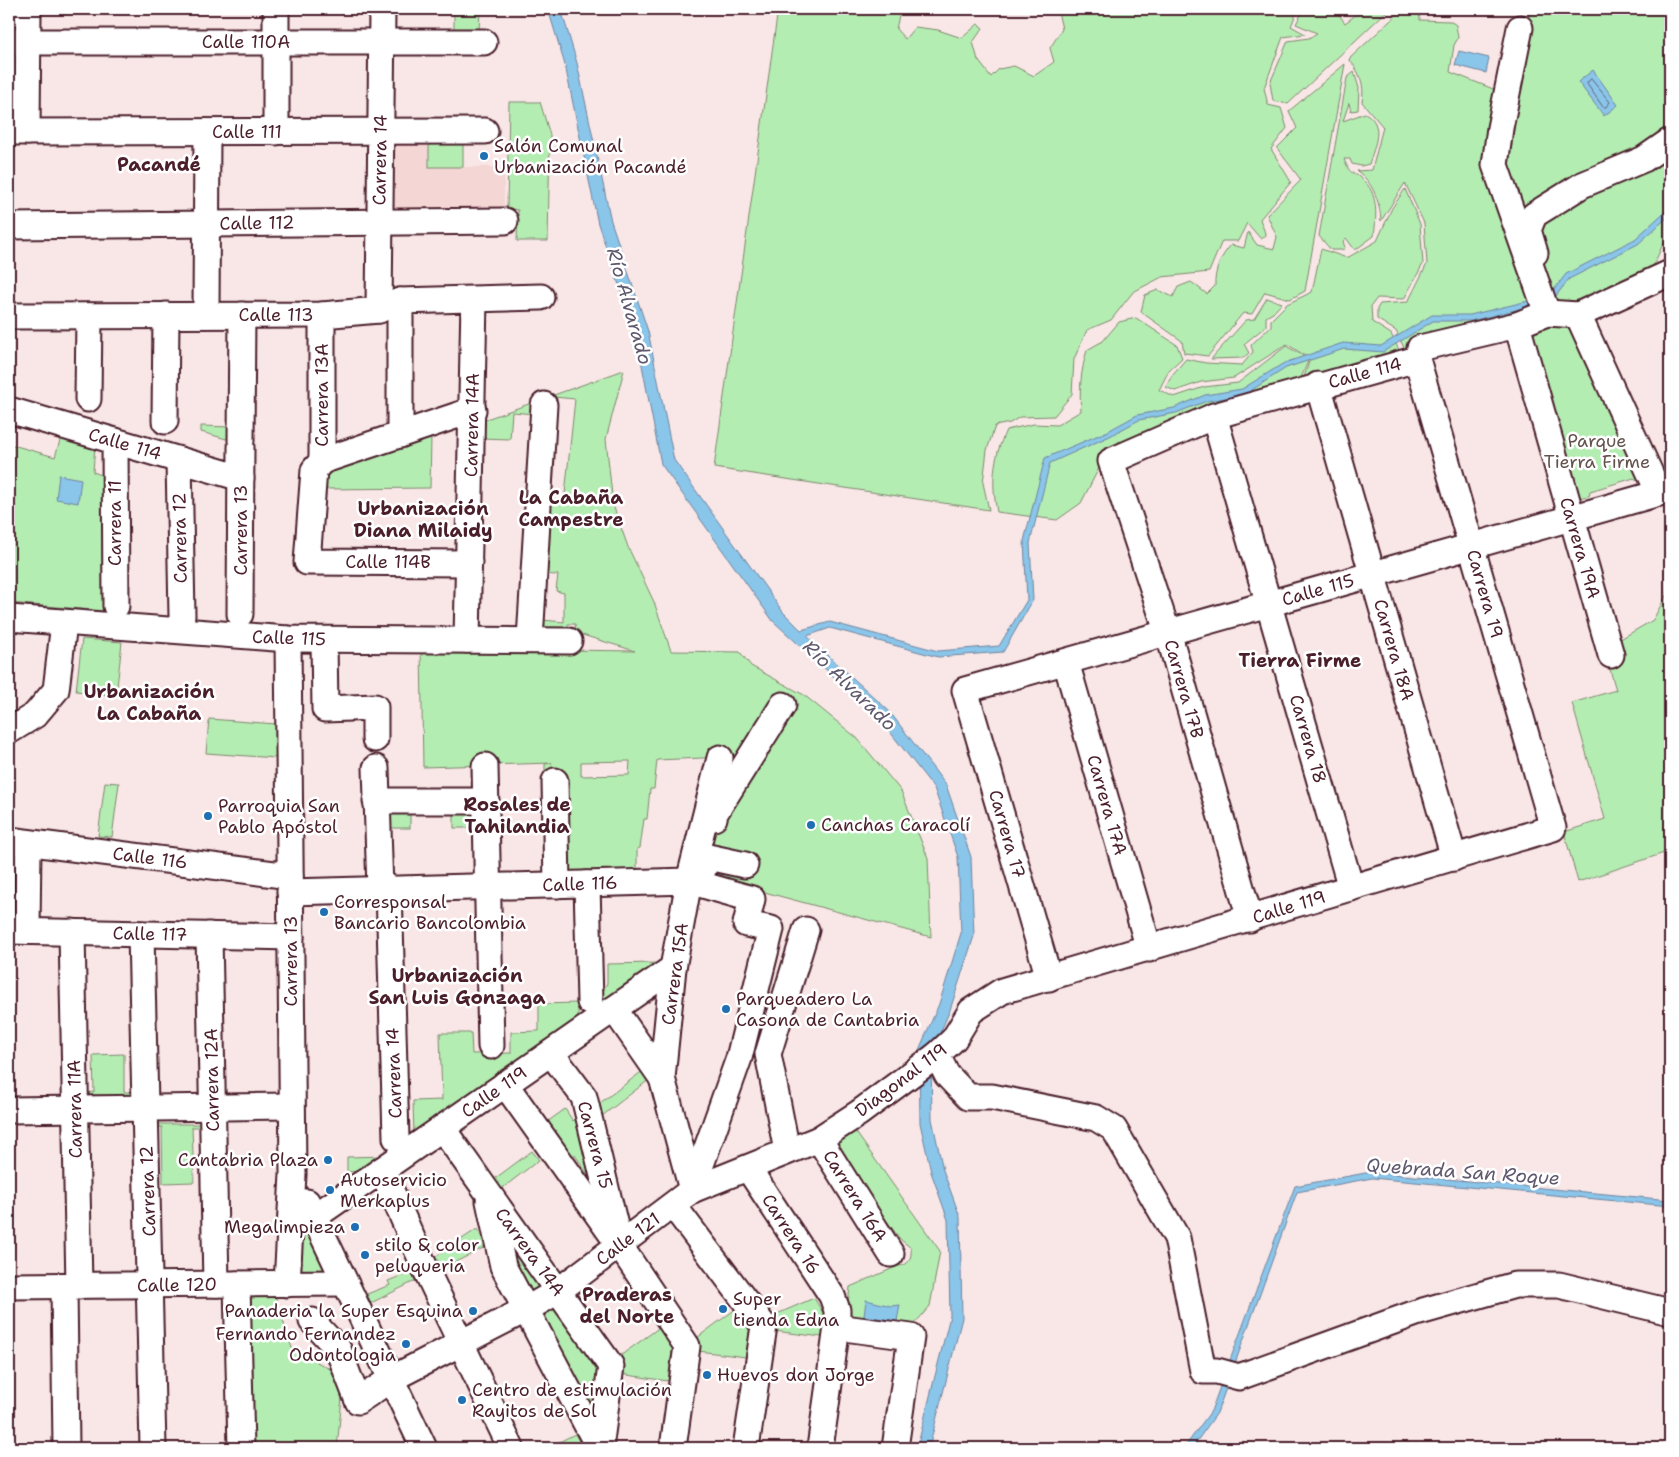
<svg xmlns="http://www.w3.org/2000/svg" width="1679" height="1457" font-family="'Shantell Sans',sans-serif">
	<style>
		.built { fill: #f4d6d4 }
		.green { fill: #b4edb2; stroke: #7f866e; fill-rule: evenodd }
		.water { fill: #8ac5ea; stroke: #70839e }
		.lines { fill: none; stroke-linecap: round; stroke-linejoin: round }
		.shore { stroke: #646177; stroke-width: 1 }
		.minor-casing { stroke: #4a1f2b; stroke-width: 29 }
		.minor { stroke: #fff; stroke-width: 25 }
		.poi-dot { fill: #1f6fb2; stroke: #fff; stroke-width: 2 }
		.labels { text-anchor: middle; stroke-width: 5; stroke-linejoin: round; paint-order: stroke }
		.street-label { font-size: 18px; fill: #4a1f2b; stroke: #fff }
		.poi-label { font-size: 18px; fill: #4a1f2b; stroke: #fff; text-anchor: start }
		.park-label { font-size: 18px; fill: #64524d; stroke: #fff }
		.neighbourhood-label { font-size: 19px; font-weight: bold; fill: #4a1f2b; stroke: #fff }
		.water-label { font-size: 19px; font-style: italic; fill: #60596e; stroke: #fff }
	</style>
	<rect width="100%" height="100%" fill="#f8e7e6"/>
	<filter id="ink" filterUnits="userSpaceOnUse"><feTurbulence type="fractalNoise" baseFrequency=".02" numOctaves="2"/><feDisplacementMap in="SourceGraphic" scale="10" xChannelSelector="R" yChannelSelector="G"/><feConvolveMatrix kernelMatrix="1 2 1 2 8 2 1 2 1" color-interpolation-filters="sRGB"/></filter>
	<g filter="url(#ink)">
		<polygon class="built" points="393,140 463,140 463,167 504,167 504,213 393,213"/>
		<g class="green">
			<polygon points="454,9 480,9 479,32 454,31"/>
			<polygon points="778,9 911,9 900,11 896,29 905,39 915,27 938,30 962,38 978,24 983,28 973,42 978,60 991,77 999,69 1014,66 1034,76 1054,62 1050,48 1062,29 1059,16 1053,9 1298,9 1291,26 1305,34 1283,37 1264,88 1268,105 1281,108 1287,128 1271,149 1291,182 1260,219 1266,236 1261,239 1247,223 1238,241 1222,241 1209,272 1162,277 1133,292 1111,320 1087,330 1074,359 1072,394 1054,416 1020,417 1010,423 995,426 987,450 983,483 989,510 714,468"/>
			<polygon points="1304,9 1335,9 1345,23 1357,14 1357,9 1389,9 1288,104 1273,101 1270,83 1288,41 1309,38 1317,33 1296,24"/>
			<path d="M1403,9H1419L1420,20L1450,21L1456,25L1458,38L1454,45L1450,72L1501,92L1491,164L1540,306L1407,354L1396,331L1377,319V309L1380,304L1408,302L1427,264L1424,223L1405,183L1381,221C1380,202 1373,182 1357,171L1372,170L1383,127L1362,102C1365,84 1360,73 1349,59Z"/>
			<polygon points="1530,9 1670,9 1670,137 1529,214 1506,189"/>
			<path d="M1345,64L1305,291L1290,299L1265,292L1252,314L1243,313L1208,356L1184,353L1182,341L1141,312L1145,295L1158,290L1173,297L1178,287L1191,282L1207,294L1215,286C1214,271 1221,256 1231,245L1244,248L1248,232L1257,245L1274,249L1277,237L1267,215L1301,180L1277,148L1297,128L1289,111Z"/>
			<path d="M1354,72L1359,88L1358,110L1351,111L1349,103L1343,121L1365,113C1385,124 1375,145 1369,164L1361,166L1352,164L1350,159H1344C1351,178 1353,170 1365,182C1379,196 1376,219 1374,236L1355,250L1346,238L1343,241L1345,248L1342,250H1331L1319,236L1347,78Z"/>
			<polygon points="509,102 540,102 550,135 548,241 517,241 518,210 507,209"/>
			<rect x="429" y="140" width="34" height="27"/>
			<polygon points="1670,149 1670,241 1663,244 1648,278 1576,309 1559,305 1547,292 1544,262 1534,223"/>
			<polygon points="1405,189 1420,224 1423,264 1404,299 1377,298 1371,306 1372,322 1391,334 1402,356 1303,380 1310,359 1287,344 1234,378 1201,382 1175,391 1166,387 1172,375 1186,359 1206,363 1242,365 1253,352 1251,345 1271,326 1271,320 1287,304 1312,292 1321,249 1347,258 1377,241 1392,208"/>
			<polygon points="1267,298 1282,303 1273,313 1266,317 1266,326 1244,344 1249,353 1243,358 1211,359 1246,320 1254,319"/>
			<path d="M1136,318L1177,345L1182,358L1169,370L1159,390L1174,397L1204,387L1238,383L1286,346L1302,355L1308,361L1301,378L1292,385L1140,433L1133,446L1119,441L1109,453V468H1099L1081,503L1057,520L997,512C991,480 993,460 1006,430L1034,424L1057,425L1081,411C1079,389 1081,371 1087,350L1103,341L1119,322Z"/>
			<polygon points="1576,321 1648,477 1638,481 1634,478 1590,491 1589,496 1572,499 1527,332"/>
			<path d="M624,370L606,439L613,505L628,547L654,602L671,651L740,652L751,666L804,695L857,738L901,791L928,858L931,937L694,873L725,757L657,760L654,789H650L647,819H644L640,848L637,849V876H561L545,779V764L552,763L423,767L421,648L635,651L576,633L575,624H568V632L541,631L542,620L564,622V593L556,591L558,575L539,574L545,502L564,504L575,399L553,397L535,404L534,414L512,412L510,439L480,438L481,421ZM630,761L629,775L581,776V762Z"/>
			<polygon points="201,426 231,427 230,440 201,432"/>
			<polygon points="62,434 95,444 93,472 107,477 106,611 9,603 9,444 55,457"/>
			<polygon points="431,437 430,488 325,489 325,469"/>
			<polygon points="1670,588 1670,851 1578,882 1564,832 1605,819 1572,703 1616,690 1606,656 1612,644 1653,620"/>
			<polygon points="82,639 122,642 116,696 76,691"/>
			<polygon points="209,719 276,724 276,758 206,753"/>
			<polygon points="105,782 119,783 112,837 98,836"/>
			<rect x="386" y="811" width="24" height="17"/>
			<rect x="454" y="811" width="25" height="17"/>
			<polygon points="654,963 663,968 662,973 370,1175 365,1175 363,1171 347,1172 347,1157 385,1156 414,1137 413,1101 442,1100 440,1033 471,1033 472,1054 511,1053 511,1032 539,1031 539,1004 578,1003 578,1024 598,1011 600,998 607,983 607,964"/>
			<polygon points="124,1054 124,1092 136,1092 136,1095 83,1095 82,1093 94,1092 93,1055"/>
			<polygon points="644,1070 650,1079 602,1116 596,1106"/>
			<polygon points="565,1109 573,1121 581,1114 585,1132 579,1134 587,1167 596,1172 603,1202 584,1183 590,1178 575,1155 563,1154 543,1125"/>
			<polygon points="151,1124 204,1124 204,1127 192,1127 194,1182 163,1183 162,1127 151,1127"/>
			<path d="M855,1131L940,1251L930,1306L910,1329L846,1320L850,1287L898,1266C909,1266 912,1258 911,1248L900,1239L833,1147Z"/>
			<polygon points="532,1151 539,1160 500,1190 493,1180"/>
			<polygon points="497,1213 544,1284 528,1294 509,1262"/>
			<polygon points="300,1225 306,1228 328,1269 327,1273 295,1274"/>
			<polygon points="477,1229 487,1246 438,1271 432,1259"/>
			<polygon points="411,1272 415,1281 371,1303 367,1294 390,1285 388,1281"/>
			<polygon points="248,1296 275,1296 292,1348 344,1377 337,1448 251,1448"/>
			<polygon points="814,1298 825,1316 822,1337 774,1331 770,1317"/>
			<polygon points="557,1304 603,1371 595,1416 539,1314"/>
			<polygon points="737,1308 750,1326 746,1357 698,1351 698,1337"/>
			<polygon points="660,1327 673,1345 668,1381 620,1374 620,1356"/>
			<polygon points="575,1434 583,1448 547,1448"/>
		</g>
		<g class="water">
			<polygon points="548,9 561,9 577,63 611,221 648,331 674,460 783,612 801,630 830,622 938,651 999,646 1027,600 1024,541 1045,458 1108,431 1137,415 1174,408 1205,395 1242,389 1284,363 1343,343 1381,346 1432,315 1470,315 1549,296 1566,274 1635,239 1670,207 1670,215 1638,244 1569,279 1552,301 1471,321 1433,321 1383,352 1344,349 1286,368 1244,395 1207,401 1176,413 1139,420 1110,436 1050,463 1030,543 1033,600 1003,652 938,657 830,628 807,636 889,711 946,785 971,857 974,936 950,1010 931,1054 932,1119 943,1170 960,1217 962,1318 929,1448 917,1448 950,1316 948,1220 931,1172 920,1123 919,1050 939,1004 961,933 958,857 934,788 879,718 773,621 661,464 636,334 598,224 565,65"/>
			<polygon points="1459,51 1489,58 1486,73 1455,65"/>
			<polygon points="1593,70 1618,105 1604,116 1578,82"/>
			<polygon points="59,475 81,479 78,503 56,499"/>
			<polygon points="1371,1172 1670,1200 1670,1206 1372,1178 1297,1192 1217,1413 1192,1448 1184,1448 1211,1411 1295,1186"/>
			<polygon points="866,1300 891,1306 900,1305 897,1321 864,1316"/>
		</g>
		<g class="lines">
			<polygon class="shore" points="1591,79 1610,102 1606,107 1603,107 1587,84"/>
			<g class="minor-casing">
				<g id="minor">
					<polyline points="276,9 276,132"/>
					<polyline points="1520,28 1500,128 1495,165 1547,313"/>
					<polyline points="9,42 484,42"/>
					<polyline points="9,132 485,131"/>
					<polyline points="27,132 28,9"/>
					<polyline points="9,226 505,221"/>
					<polyline points="1535,253 1528,230 1534,215 1582,185 1644,159 1670,141"/>
					<polyline points="400,301 400,435"/>
					<polyline points="379,310 382,9"/>
					<polyline points="206,315 207,132"/>
					<polyline points="322,315 322,461 314,470 307,562 469,563"/>
					<polyline points="1578,315 1659,493"/>
					<polyline points="9,316 322,315 379,310 400,301 541,297"/>
					<polyline points="1517,325 1611,655"/>
					<polyline points="1318,385 1454,858"/>
					<polyline points="88,399 89,316"/>
					<polyline points="9,410 241,478"/>
					<polyline points="1214,416 1351,888"/>
					<polyline points="165,421 166,315"/>
					<polyline points="115,441 116,606"/>
					<polyline points="241,441 242,315"/>
					<polyline points="179,460 182,616"/>
					<polyline points="322,461 473,410"/>
					<polyline points="240,614 241,447"/>
					<polyline points="9,618 288,639 569,641"/>
					<polyline points="324,640 325,709 375,707 375,739"/>
					<polyline points="467,640 474,300"/>
					<polyline points="530,640 544,405"/>
					<polyline points="1066,662 1149,949"/>
					<polyline points="9,731 35,715 56,690 64,623"/>
					<polyline points="485,766 491,1046"/>
					<polyline points="376,768 380,889"/>
					<polyline points="555,781 557,885"/>
					<polyline points="376,801 486,801"/>
					<polyline points="714,818 715,813 783,705"/>
					<polyline points="9,840 290,876"/>
					<polyline points="693,879 701,875 708,857 745,865"/>
					<polyline points="587,884 590,1002"/>
					<polyline points="389,888 396,1138"/>
					<polyline points="290,892 689,881 752,899 746,924 771,929 739,1058 692,1190"/>
					<polyline points="1250,919 1172,646 1111,461 1214,416 1417,359 1420,348 1517,325 1547,313 1578,315 1670,273"/>
					<polyline points="9,931 291,937"/>
					<polyline points="27,931 28,843"/>
					<polyline points="72,932 79,1286"/>
					<polyline points="141,934 153,1448"/>
					<polyline points="209,935 216,1284"/>
					<polyline points="1049,978 965,690 1659,493 1670,487"/>
					<polyline points="614,1009 662,1078"/>
					<polyline points="551,1053 584,1097 617,1234"/>
					<polyline points="937,1055 947,1075 968,1097 992,1097 1096,1118 1114,1129 1177,1238 1203,1371 1217,1371 1239,1377 1416,1313 1515,1285 1559,1285 1670,1312"/>
					<polyline points="505,1084 620,1246 687,1346 673,1448"/>
					<polyline points="9,1110 291,1106"/>
					<polyline points="442,1128 611,1366 600,1448"/>
					<polyline points="819,1139 891,1254"/>
					<polyline points="787,1151 768,1054 806,930"/>
					<polyline points="748,1168 832,1296 837,1310 837,1327 820,1448"/>
					<polyline points="382,1170 426,1270 511,1448"/>
					<polyline points="692,1190 662,1078 673,968 689,881 720,758"/>
					<polyline points="489,1201 503,1266 599,1448"/>
					<polyline points="307,1202 424,1448"/>
					<polyline points="673,1205 764,1326 746,1448"/>
					<polyline points="314,1217 673,968"/>
					<polyline points="237,1284 241,1448"/>
					<polyline points="287,1284 293,1174 288,639"/>
					<polyline points="9,1286 345,1283"/>
					<polyline points="64,1286 66,1448"/>
					<polyline points="312,1321 338,1349 358,1401 391,1379 527,1309 558,1291 692,1190 819,1139 859,1113 937,1055 954,1039 971,1011 1002,991 1553,828 1417,359"/>
					<polyline points="837,1327 911,1337 895,1448"/>
				</g>
			</g>
			<use href="#minor" class="minor"/>
		</g>
	</g>
	<g class="poi-dot">
		<circle cx="484" cy="156" r="5"/>
		<circle cx="208" cy="816" r="5"/>
		<circle cx="811" cy="825" r="5"/>
		<circle cx="324" cy="912" r="5"/>
		<circle cx="726" cy="1009" r="5"/>
		<circle cx="328" cy="1160" r="5"/>
		<circle cx="330" cy="1190" r="5"/>
		<circle cx="355" cy="1227" r="5"/>
		<circle cx="365" cy="1255" r="5"/>
		<circle cx="723" cy="1309" r="5"/>
		<circle cx="473" cy="1311" r="5"/>
		<circle cx="406" cy="1344" r="5"/>
		<circle cx="707" cy="1375" r="5"/>
		<circle cx="462" cy="1400" r="5"/>
	</g>
	<g class="labels">
		<g class="street-label">
			<text x="246" y="48">Calle 110A</text>
			<text x="247" y="138">Calle 111</text>
			<text transform="translate(380 160) rotate(-89)" y="6">Carrera 14</text>
			<text transform="translate(257 223) rotate(-1)" y="6">Calle 112</text>
			<text x="276" y="321">Calle 113</text>
			<text transform="translate(1365 373) rotate(-15)" y="6">Calle 114</text>
			<text transform="translate(322 395) rotate(-90)" y="6">Carrera 13A</text>
			<text transform="translate(472 425) rotate(-89)" y="6">Carrera 14A</text>
			<text transform="translate(125 444) rotate(16)" y="6">Calle 114</text>
			<text transform="translate(115 523) rotate(-90)" y="6">Carrera 11</text>
			<text transform="translate(241 530) rotate(-90)" y="6">Carrera 13</text>
			<text transform="translate(180 538) rotate(-91)" y="6">Carrera 12</text>
			<text transform="translate(1580 548) rotate(74)" y="6">Carrera 19A</text>
			<text x="388" y="568">Calle 114B</text>
			<text transform="translate(1318 590) rotate(-16)" y="6">Calle 115</text>
			<text transform="translate(1485 594) rotate(74)" y="6">Carrera 19</text>
			<text transform="translate(289 638) rotate(2)" y="6">Calle 115</text>
			<text transform="translate(1394 650) rotate(74)" y="6">Carrera 18A</text>
			<text transform="translate(1184 689) rotate(74)" y="6">Carrera 17B</text>
			<text transform="translate(1308 739) rotate(74)" y="6">Carrera 18</text>
			<text transform="translate(1107 805) rotate(74)" y="6">Carrera 17A</text>
			<text transform="translate(1007 834) rotate(74)" y="6">Carrera 17</text>
			<text transform="translate(150 858) rotate(7)" y="6">Calle 116</text>
			<text transform="translate(580 884) rotate(-2)" y="6">Calle 116</text>
			<text transform="translate(1289 907) rotate(-17)" y="6">Calle 119</text>
			<text transform="translate(150 934) rotate(1)" y="6">Calle 117</text>
			<text transform="translate(291 961) rotate(-90)" y="6">Carrera 13</text>
			<text transform="translate(675 974) rotate(-82)" y="6">Carrera 15A</text>
			<text transform="translate(394 1073) rotate(-92)" y="6">Carrera 14</text>
			<text transform="translate(212 1080) rotate(-91)" y="6">Carrera 12A</text>
			<text transform="translate(901 1080) rotate(-37)" y="6">Diagonal 119</text>
			<text transform="translate(494 1092) rotate(-35)" y="6">Calle 119</text>
			<text transform="translate(75 1109) rotate(-91)" y="6">Carrera 11A</text>
			<text transform="translate(595 1145) rotate(75)" y="6">Carrera 15</text>
			<text transform="translate(148 1191) rotate(-92)" y="6">Carrera 12</text>
			<text transform="translate(855 1196) rotate(58)" y="6">Carrera 16A</text>
			<text transform="translate(791 1234) rotate(57)" y="6">Carrera 16</text>
			<text transform="translate(628 1239) rotate(-37)" y="6">Calle 121</text>
			<text transform="translate(530 1252) rotate(54)" y="6">Carrera 14A</text>
			<text transform="translate(177 1285) rotate(-1)" y="6">Calle 120</text>
		</g>
		<g class="poi-label">
			<text x="494" y="152">Salón Comunal<tspan x="494" dy="21">Urbanización Pacandé</tspan></text>
			<text x="218" y="812">Parroquia San<tspan x="218" dy="21">Pablo Apóstol</tspan></text>
			<text x="821" y="831">Canchas Caracolí</text>
			<text x="334" y="908">Corresponsal<tspan x="334" dy="21">Bancario Bancolombia</tspan></text>
			<text x="736" y="1005">Parqueadero La<tspan x="736" dy="21">Casona de Cantabria</tspan></text>
			<text x="318" y="1166" text-anchor="end">Cantabria Plaza</text>
			<text x="340" y="1186">Autoservicio<tspan x="340" dy="21">Merkaplus</tspan></text>
			<text x="345" y="1233" text-anchor="end">Megalimpieza</text>
			<text x="375" y="1251">stilo &amp; color<tspan x="375" dy="21">peluqueria</tspan></text>
			<text x="733" y="1305">Super<tspan x="733" dy="21">tienda Edna</tspan></text>
			<text x="463" y="1317" text-anchor="end">Panaderia la Super Esquina</text>
			<text x="396" y="1340" text-anchor="end">Fernando Fernandez<tspan x="396" dy="21">Odontologia</tspan></text>
			<text x="717" y="1381">Huevos don Jorge</text>
			<text x="472" y="1396">Centro de estimulación<tspan x="472" dy="21">Rayitos de Sol</tspan></text>
		</g>
		<g class="park-label">
			<text x="1597" y="447">Parque<tspan x="1597" dy="21">Tierra Firme</tspan></text>
		</g>
		<g class="neighbourhood-label">
			<text x="159" y="171">Pacandé</text>
			<text x="571" y="504">La Cabaña<tspan x="571" dy="22">Campestre</tspan></text>
			<text x="423" y="515">Urbanización<tspan x="423" dy="22">Diana Milaidy</tspan></text>
			<text x="1300" y="667">Tierra Firme</text>
			<text x="149" y="698">Urbanización<tspan x="149" dy="22">La Cabaña</tspan></text>
			<text x="517" y="811">Rosales de<tspan x="517" dy="22">Tahilandia</tspan></text>
			<text x="457" y="982">Urbanización<tspan x="457" dy="22">San Luis Gonzaga</tspan></text>
			<text x="627" y="1301">Praderas<tspan x="627" dy="22">del Norte</tspan></text>
		</g>
		<g class="water-label">
			<text transform="translate(630 306) rotate(74)" y="7">Río Alvarado</text>
			<text transform="translate(850 685) rotate(44)" y="7">Río Alvarado</text>
			<text transform="translate(1463 1171) rotate(4)" y="7">Quebrada San Roque</text>
		</g>
	</g>
	<rect width="1679" height="1457" fill="none" stroke="#fff" stroke-width="30"/>
	<rect x="15" y="15" width="1649" height="1427" fill="none" stroke="#4a1f2b" stroke-width="2" filter="url(#ink)"/>
</svg>
